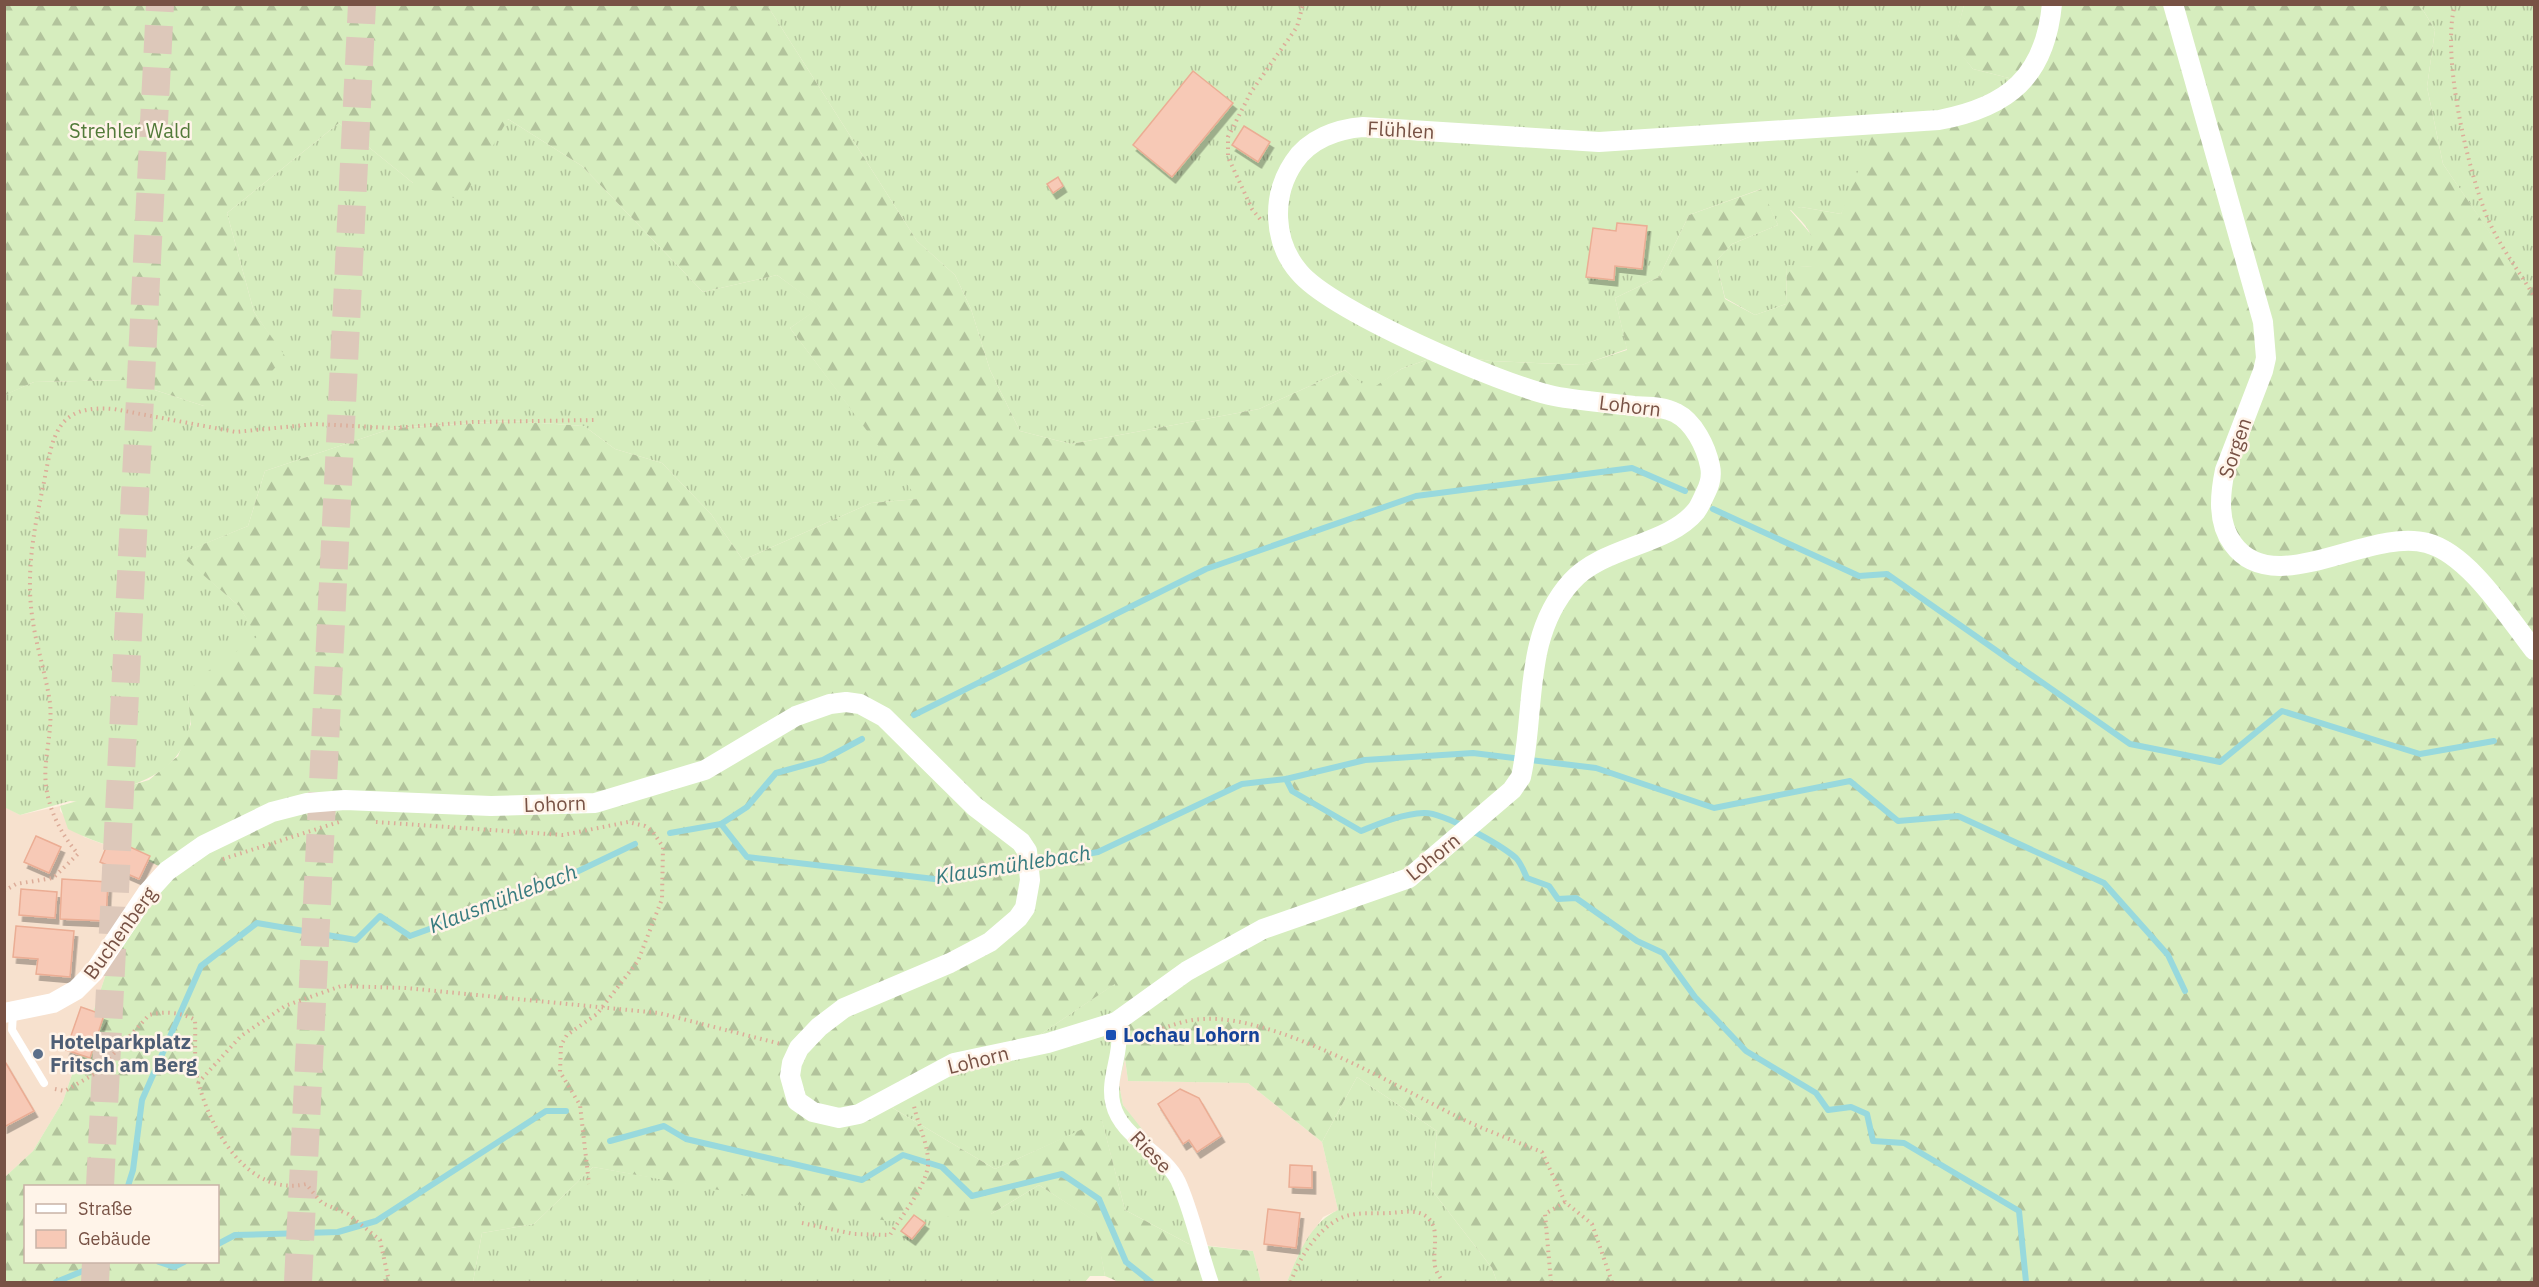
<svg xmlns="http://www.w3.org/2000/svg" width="2539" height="1287" font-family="'IBM Plex Sans',sans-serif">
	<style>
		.residential { fill: #f7e1ce }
		.grass { fill: url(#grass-tufts) }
		.forest { fill: url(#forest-firs); fill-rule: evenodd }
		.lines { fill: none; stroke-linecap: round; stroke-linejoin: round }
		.stream { stroke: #98d9dd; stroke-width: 6 }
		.building { fill: #f7c9b6; stroke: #ebad94; stroke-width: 1.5; filter: url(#shadow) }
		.motorway-tunnel { stroke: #ddc8ba; stroke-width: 28; stroke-dasharray: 28 14; stroke-linecap: butt }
		.path { stroke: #dcac99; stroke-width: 4; stroke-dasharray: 1.5 4.5; stroke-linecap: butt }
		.service { stroke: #fff; stroke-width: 8 }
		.minor { stroke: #fff; stroke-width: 15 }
		.tertiary { stroke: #fff; stroke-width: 20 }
		.transit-dot { fill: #1a4fb4; stroke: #fff4e9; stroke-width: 2 }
		.service-dot { fill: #5c6f8a; stroke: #fff4e9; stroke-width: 2 }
		.labels { text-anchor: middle; stroke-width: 5; stroke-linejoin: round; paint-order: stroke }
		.street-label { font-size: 20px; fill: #785245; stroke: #fff4e9 }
		.park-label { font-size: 20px; fill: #527a39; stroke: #fff4e9 }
		.transit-label { font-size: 20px; font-weight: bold; fill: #164399; stroke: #fff4e9; text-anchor: start }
		.service-label { font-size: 20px; font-weight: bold; fill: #4e5e75; stroke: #fff4e9; text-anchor: start }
		.water-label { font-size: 21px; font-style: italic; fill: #377b7f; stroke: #fff4e9 }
	</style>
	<defs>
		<pattern id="grass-tufts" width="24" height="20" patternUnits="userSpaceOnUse" patternTransform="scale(1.5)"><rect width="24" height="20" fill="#d6edbe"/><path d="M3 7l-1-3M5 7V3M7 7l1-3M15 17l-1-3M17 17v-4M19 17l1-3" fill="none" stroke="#b2c39c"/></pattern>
		<pattern id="forest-firs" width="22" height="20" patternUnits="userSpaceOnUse" patternTransform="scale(1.5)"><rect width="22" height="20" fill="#d6edbe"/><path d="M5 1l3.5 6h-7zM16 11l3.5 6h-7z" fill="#b2c39c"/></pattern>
		<filter id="shadow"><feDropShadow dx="3.5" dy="6" stdDeviation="0" flood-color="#0004"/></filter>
	</defs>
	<rect width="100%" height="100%" fill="#fff0e1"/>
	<g class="residential">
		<polygon points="60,806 60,811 84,837 152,862 167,871 111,947 106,974 63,1101 33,1151 5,1177 5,807 20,815"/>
		<polygon points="1125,1059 1128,1081 1248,1083 1322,1142 1338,1210 1323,1217 1299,1253 1287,1282 1261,1282 1253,1251 1203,1245 1147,1138 1123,1105 1119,1084"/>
	</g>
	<g class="grass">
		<polygon points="767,5 1964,5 1954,45 1973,69 2009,78 1998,107 1851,195 1841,214 1801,207 1790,210 1815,239 1813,267 1787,266 1786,304 1755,315 1725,298 1716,261 1732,244 1778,225 1761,189 1689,215 1659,277 1615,298 1627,349 1582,365 1491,361 1443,354 1401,369 1370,391 1345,370 1259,409 1179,424 1071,444 1020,431 990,370 971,309 955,275 917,241"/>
		<polygon points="2420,5 2534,5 2534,283 2525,285 2443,164 2427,87 2435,30"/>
		<path d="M508,119L582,166L703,292L777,275L821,307L790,328L919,499L871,503L743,560L711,514L662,463L615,449L584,426L511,421L393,428L265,471L248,526L180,554L239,606L258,637L188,697C189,706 192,717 190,725C179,781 126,785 81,802L70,801L20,815L4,807V395L34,382L124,380L204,406L284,356L254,312L227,213L339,123L413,183Z"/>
		<polygon points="1116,983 1125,1059 1119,1084 1123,1105 1187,1186 1203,1245 1189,1244 1125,1210 1102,1121 995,1169 891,1107 917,1072 1035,1038"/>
		<path d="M1357,1077L1437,1131L1431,1189L1492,1268L1497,1282H1287C1298,1255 1310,1223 1338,1210L1322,1142Z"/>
		<polygon points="593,1167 713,1188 991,1214 1039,1185 1095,1221 1105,1276 1090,1276 1085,1282 473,1282 482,1233 534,1224"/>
	</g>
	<path class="forest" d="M5,5H767L917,241L955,275L971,309L990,370L1020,431L1071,444L1179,424L1259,409L1345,370L1370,390L1401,369L1443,354L1491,361L1581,365L1627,350L1615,298L1659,277L1689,215L1762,189L1778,225L1732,244L1716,261L1725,299L1755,315L1786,304L1787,265L1812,267C1815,234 1813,233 1790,209L1801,207L1841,214L1874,131L1998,107L2009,78L1973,69L1953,45L1964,5H2420L2435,30L2427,87L2443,164L2525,284L2534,283V1282H1497L1492,1268L1431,1189L1437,1131L1357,1077L1322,1142L1248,1083L1128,1081L1115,984L1035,1038L917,1072L891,1107L995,1169L1102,1120L1125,1210L1189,1244L1253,1251L1261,1282H1119L1105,1276L1094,1221L1039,1185L991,1214L888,1221L593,1167L534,1224L482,1233L473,1282H5V1177L33,1151L63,1101L106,974L111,947L167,871C136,851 100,846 68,829L60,806L149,780L178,756L191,724L188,697L198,678L257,637L239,606L179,554L248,526L265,471L393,428L511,421L584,426L615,449L662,463L711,514L743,560L871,503L918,499L790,328L820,307L777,275L703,292L582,166L508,119L462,201L413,183L339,123L227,213L254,312L285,356L244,404L204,406L124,380L34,382L5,395ZM26,1186H218V1262H26Z"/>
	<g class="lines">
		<g class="stream">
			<polyline points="1713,509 1859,576 1887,574 2130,744 2220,762 2282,711 2420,754 2494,741"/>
			<polyline points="914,715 1206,569 1416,496 1632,468 1685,491"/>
			<path d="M1286,779L1292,791L1361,831C1381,823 1402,814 1424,813C1443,812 1501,845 1516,858C1521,863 1524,872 1527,878L1549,886L1558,899L1576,898L1637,941L1663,953L1695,997L1746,1051L1816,1093L1828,1110L1851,1107L1867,1114L1873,1141L1904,1143L2019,1211L2026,1282"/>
			<polyline points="721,824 747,807 776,773 823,760 862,739"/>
			<polyline points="670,833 721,824 747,857 943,880 1098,852 1242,784 1286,779 1365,760 1473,753 1596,768 1714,808 1850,781 1898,821 1958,816 2104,883 2168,955 2185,991"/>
			<polyline points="610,1141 664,1126 686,1139 862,1180 903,1155 942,1167 972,1196 1062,1174 1099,1199 1126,1262 1151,1282"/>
			<polyline points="128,1186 133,1170 142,1100 201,966 257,923 356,940 380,916 410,936 545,887 635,844"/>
			<polyline points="218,1244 235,1235 338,1232 376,1221 546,1111 566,1111"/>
			<polyline points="159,1262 174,1267 184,1262"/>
			<polyline points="56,1282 83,1271 92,1262"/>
		</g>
	</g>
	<g class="building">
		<polygon points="1193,71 1233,103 1172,177 1133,145"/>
		<polygon points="1244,126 1270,142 1258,162 1232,145"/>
		<polygon points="1058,177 1063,186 1053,193 1047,184"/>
		<polygon points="1617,223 1647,226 1642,269 1615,266 1614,280 1586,277 1593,228 1616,231"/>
		<polygon points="36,836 61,847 49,873 24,862"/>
		<polygon points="110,838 150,856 139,879 100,862"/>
		<polygon points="62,879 108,882 106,921 60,919"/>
		<polygon points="21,889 57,892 55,918 19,915"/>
		<polygon points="16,926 74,931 70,977 36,974 38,959 13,957"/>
		<polygon points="81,1007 104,1015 90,1058 66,1050"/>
		<polygon points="4,1060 34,1111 4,1127"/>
		<polygon points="1180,1089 1199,1098 1221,1136 1197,1152 1189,1140 1183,1144 1158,1104"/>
		<polygon points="1290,1165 1312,1166 1312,1188 1289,1187"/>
		<polygon points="1268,1209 1300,1213 1296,1248 1264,1244"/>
		<polygon points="914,1215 925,1223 912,1239 901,1231"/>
	</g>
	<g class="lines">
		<g class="motorway-tunnel">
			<polyline points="100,1186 160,4"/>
			<polyline points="95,1282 96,1262"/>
			<polyline points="298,1282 362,4"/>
		</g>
		<g class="path">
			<path d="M2455,4C2441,55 2467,167 2487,217C2499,245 2518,270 2534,296"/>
			<polyline points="1260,219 1252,209 1228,157 1228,137 1251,92 1297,27 1303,4"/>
			<polyline points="376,822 563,835 628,822 645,826 653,832 663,847 662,899 638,961 597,1014 567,1035 561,1045 560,1072 580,1105 589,1184"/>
			<polyline points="223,859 342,821"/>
			<path d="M4,891L16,884L53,878L78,854C56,828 42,796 46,762C48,742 52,723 50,703C46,675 37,649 33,622C25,574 34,529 44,482C53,435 56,404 114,409L236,432L315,424L393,428L473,422L597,420"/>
			<path d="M1135,1040C1165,1028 1184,1017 1218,1019C1289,1024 1389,1082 1454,1115C1482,1129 1512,1140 1542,1152L1565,1202L1592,1224L1612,1282"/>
			<polyline points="198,1083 241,1036 285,1006 341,986 406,988 659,1013 781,1044"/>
			<path d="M55,1089L65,1091L96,1073L149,1015C163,1011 182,1012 195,1020C196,1040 193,1065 199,1085C212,1132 249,1197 306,1184L322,1203L348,1214L380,1240L388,1277L384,1282"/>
			<path d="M802,1223L854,1234L890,1235C901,1216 926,1187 928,1165C929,1145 918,1125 914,1106"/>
			<path d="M1291,1282C1299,1257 1322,1221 1350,1215C1364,1212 1377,1214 1391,1213C1403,1212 1418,1209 1427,1217C1441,1229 1432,1250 1435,1266C1436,1272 1440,1277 1443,1282"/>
			<polyline points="1551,1282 1545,1214 1565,1202"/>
		</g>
		<polyline class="service" points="13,1013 12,1030 44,1083"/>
		<path class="minor" d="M1116,1022C1126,1050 1106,1076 1113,1104C1121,1138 1163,1151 1178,1181C1192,1211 1200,1251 1211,1282"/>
		<g class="tertiary">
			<path d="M2173,4L2263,322L2266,358L2263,371L2225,470C2220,494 2217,523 2233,544C2274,601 2369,527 2427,543C2469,554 2508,617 2534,650"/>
			<path d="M4,1013L53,1003L76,990L94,972L147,893L167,871L204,845L272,812L307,803L345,800L491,806L595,803L705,770L796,716L830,704L846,702L860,704L884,717L974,806L1021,842L1027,851L1030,880L1025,908L1018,918L990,942L950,963L844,1008L819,1027L799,1048L792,1063L790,1076L797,1101L813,1112L839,1118L859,1114L954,1063L1048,1043L1116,1022L1187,971L1263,929L1409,878L1512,790L1521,777C1536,711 1522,637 1571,582C1603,546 1667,546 1696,511C1700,506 1703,498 1706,492C1710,484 1712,475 1710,466C1706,447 1694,422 1676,413C1663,406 1648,407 1634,406C1608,403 1580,401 1554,396C1502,385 1331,311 1299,272C1273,242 1271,196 1294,162C1309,139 1337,129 1363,127L1599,142L1939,120C2008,107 2045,77 2052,4"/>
		</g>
	</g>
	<rect class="transit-dot" x="1105" y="1029" width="12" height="12" rx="3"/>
	<circle class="service-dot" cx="38" cy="1054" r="6"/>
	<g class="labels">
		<g class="street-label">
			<text transform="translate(1401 130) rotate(3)" y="7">Flühlen</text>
			<text transform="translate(1630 406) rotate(7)" y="7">Lohorn</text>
			<text transform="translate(2235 448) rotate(-71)" y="7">Sorgen</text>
			<text transform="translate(555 804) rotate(-2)" y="7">Lohorn</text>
			<text transform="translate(1433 857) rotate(-39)" y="7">Lohorn</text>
			<text transform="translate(120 933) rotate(-54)" y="7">Buchenberg</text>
			<text transform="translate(978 1060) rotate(-14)" y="7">Lohorn</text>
			<text transform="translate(1151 1152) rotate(46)" y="7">Riese</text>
		</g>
		<g class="park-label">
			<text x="130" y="138">Strehler Wald</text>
		</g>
		<g class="transit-label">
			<text x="1123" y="1042">Lochau Lohorn</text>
		</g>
		<g class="service-label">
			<text x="50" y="1049">Hotelparkplatz<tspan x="50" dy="23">Fritsch am Berg</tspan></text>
		</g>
		<g class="water-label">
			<text transform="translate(1013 865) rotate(-9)" y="7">Klausmühlebach</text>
			<text transform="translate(503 899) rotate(-21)" y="7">Klausmühlebach</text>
		</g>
	</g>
	<rect width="2539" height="1287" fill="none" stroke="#785245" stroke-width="12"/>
	<rect x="24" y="1185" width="195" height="78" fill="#fff4e9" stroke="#c9b3a7" stroke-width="1.5"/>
	<rect x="36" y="1204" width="30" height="9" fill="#ffffff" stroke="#c9b3a7" stroke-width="1.5"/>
	<text x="78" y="1215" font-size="18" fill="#785245">Straße</text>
	<rect x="36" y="1230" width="30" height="18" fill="#f7c9b6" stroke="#c9b3a7" stroke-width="1.5"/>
	<text x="78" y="1245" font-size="18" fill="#785245">Gebäude</text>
</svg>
